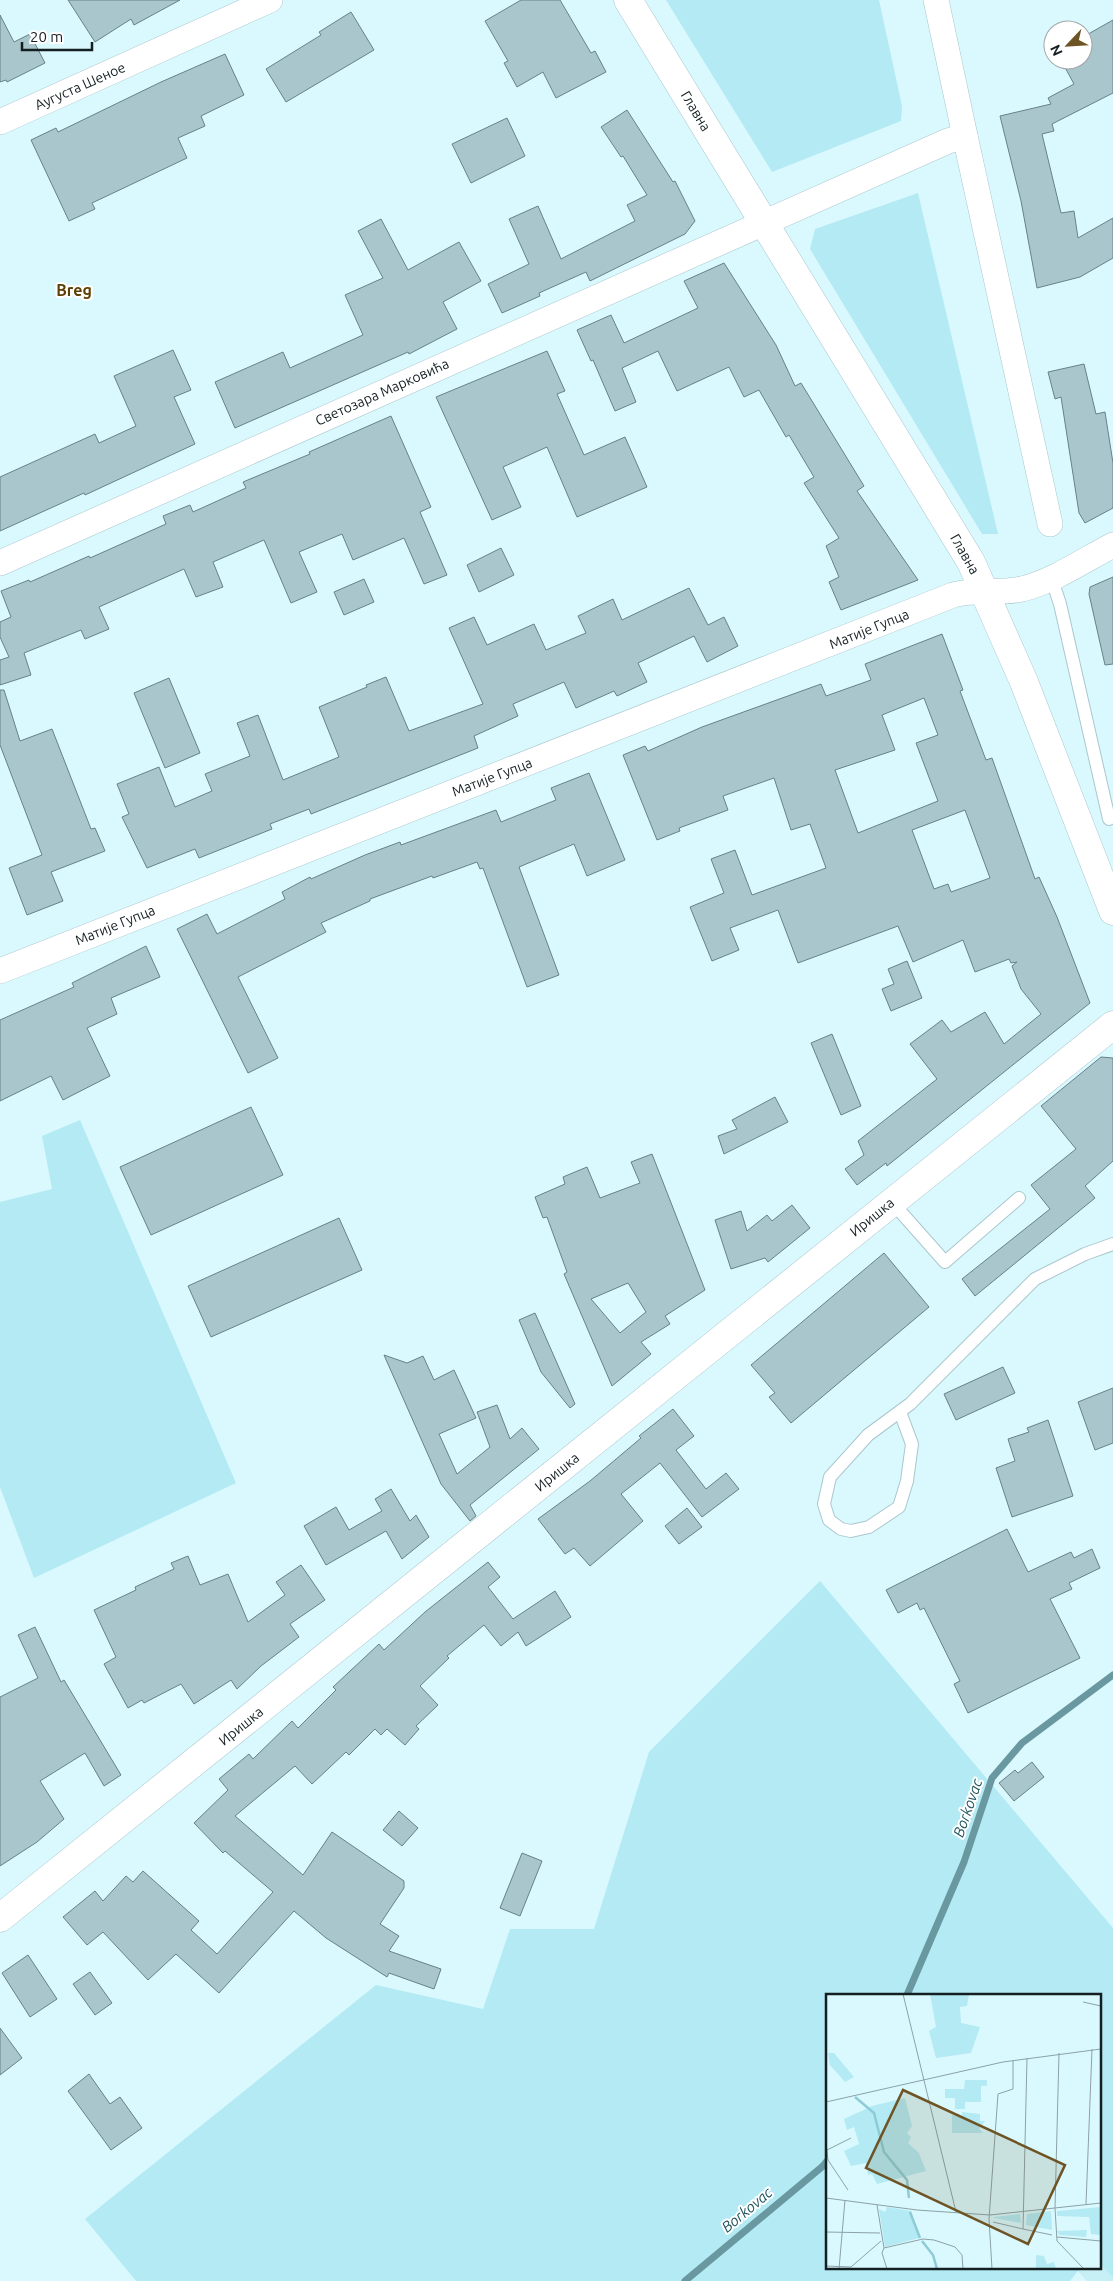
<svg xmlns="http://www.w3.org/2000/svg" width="1113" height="2281" font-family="Ubuntu,sans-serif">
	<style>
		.built { fill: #c7eff6 }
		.green { fill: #b3eaf4 }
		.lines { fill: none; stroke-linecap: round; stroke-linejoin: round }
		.stream { stroke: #6998a0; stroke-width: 7 }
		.building { fill: #a9c6cc; stroke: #678287; fill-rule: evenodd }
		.lane-casing { stroke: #aac7cc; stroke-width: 14 }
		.street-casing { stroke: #aac7cc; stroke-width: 26 }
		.secondary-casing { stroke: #aac7cc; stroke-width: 29 }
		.lane { stroke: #fff; stroke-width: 12 }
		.street { stroke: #fff; stroke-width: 25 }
		.secondary { stroke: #fff; stroke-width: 28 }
		.labels { text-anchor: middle; stroke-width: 4; stroke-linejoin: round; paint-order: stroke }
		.street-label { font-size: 14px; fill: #141f21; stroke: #fff }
		.water-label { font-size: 15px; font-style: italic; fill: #21565f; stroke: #fff }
		.quarter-label { font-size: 16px; font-weight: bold; fill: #5d4104; stroke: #fff }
		.inset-river { fill: none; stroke: #8dccd7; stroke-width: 2.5 }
		.inset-road { fill: none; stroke: #8ba2a6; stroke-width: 1 }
		.view { fill: #6e5425; fill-opacity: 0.15; stroke: #6e5425; stroke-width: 2.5 }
		.inset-edge { fill: none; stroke: #141f21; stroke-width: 2.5 }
	</style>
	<rect width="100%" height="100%" fill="#daf9fe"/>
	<polygon class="built" points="1099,2138 1113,2152 1113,2281 1087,2281 1074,2267 1099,2267"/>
	<g class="green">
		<polygon points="666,0 879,0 902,106 901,121 772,172"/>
		<polygon points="918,193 998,534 982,534 810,249 815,229"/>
		<polygon points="80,1120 236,1483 34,1578 0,1487 0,1202 52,1189 42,1136"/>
		<polygon points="820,1581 1113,1928 1113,2277 1099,2263 1099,1995 827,1995 827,2267 1081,2267 1070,2281 136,2281 85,2219 376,1985 483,2009 510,1929 594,1929 649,1752"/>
	</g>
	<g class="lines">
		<g class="stream">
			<polyline points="907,1995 964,1862 992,1778 1022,1743 1113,1675"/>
			<polyline points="685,2281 823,2166 827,2161"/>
		</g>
	</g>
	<g class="building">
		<polygon points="68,0 180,0 134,25 131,19 95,42"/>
		<polygon points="521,0 560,0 591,53 595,51 606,72 556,98 543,72 517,87 504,63 508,61 485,21"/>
		<polygon points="351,12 374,50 286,102 266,69 321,35 319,32"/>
		<polygon points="0,15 14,42 30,34 45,63 7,82 6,80 0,82"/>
		<polygon points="1113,20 1113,93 1052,124 1054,131 1042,134 1061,213 1074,211 1078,238 1113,218 1113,258 1080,277 1037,288 1021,201 1000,116 1051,104 1048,98 1074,84 1061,60 1083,60 1083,37"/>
		<polygon points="225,54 244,95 201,116 205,126 178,138 187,158 92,203 95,209 69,221 31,140 56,128 58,132 161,82"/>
		<polygon points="627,110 673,182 675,181 695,221 685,234 590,281 586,272 539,293 540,296 502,313 488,284 529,264 509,219 538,206 561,259 635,221 627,205 647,195 623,156 621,157 601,127"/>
		<polygon points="507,118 525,156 471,183 452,144"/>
		<polygon points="381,219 408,270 459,242 481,281 443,302 457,329 409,354 408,352 235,428 215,382 283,352 290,368 363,335 345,295 383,278 358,231"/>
		<polygon points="724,263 776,345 795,386 801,383 864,486 857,491 918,580 841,610 829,582 839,577 826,546 839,538 804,483 814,477 789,435 786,437 759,390 744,397 729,367 677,391 658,351 622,368 636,402 615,411 593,360 591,361 577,330 611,315 624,343 698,308 684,281"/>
		<polygon points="173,350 191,390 174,397 195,444 85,495 84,493 0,531 0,477 95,434 99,443 136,426 114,376"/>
		<polygon points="547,351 565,391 557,394 584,455 625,437 647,487 577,517 547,447 503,467 521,507 492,520 436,397"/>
		<polygon points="1084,364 1096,414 1105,412 1113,463 1113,508 1085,523 1079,513 1061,397 1055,399 1048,372"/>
		<polygon points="391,416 431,507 420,512 447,575 424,584 404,538 353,560 342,534 299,552 317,592 291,603 264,540 213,562 223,587 196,597 184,569 99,607 109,629 85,639 81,630 24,653 31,675 0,685 0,660 9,657 0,637 0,622 11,617 1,591 29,580 30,582 89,556 90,558 166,524 163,516 190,505 193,512 246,488 243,482 310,454 309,452"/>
		<polygon points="501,548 514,575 479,592 467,565"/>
		<polygon points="1113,577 1113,664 1105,665 1089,594 1090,587"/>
		<polygon points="364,579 374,602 344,615 334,592"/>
		<polygon points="689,588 708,625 724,617 738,646 707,662 694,636 638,663 647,682 617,696 614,691 576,708 564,682 513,704 518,716 474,736 478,748 311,814 309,809 270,824 272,829 199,858 195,849 147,868 122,817 129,814 117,784 159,767 175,807 212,791 205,774 250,756 237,723 258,715 283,780 339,757 319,707 367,687 366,685 386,677 409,731 483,704 449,628 474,617 487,645 534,624 546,650 586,633 578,616 613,599 622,620"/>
		<path d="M942,634L963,690L960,691L986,760L992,758L1035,879L1039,877L1057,917L1090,1003L887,1166L886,1163L857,1185L845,1169L864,1155L858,1141L937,1079L910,1044L942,1020L951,1032L985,1012L1004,1044L1041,1014L1021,989L1012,966L1017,962L1011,963L1009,959L975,972L963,940L913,962L898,926L798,963L778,910L730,928L739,950L712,961L690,907L724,893L711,859L735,850L752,895L826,868L810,824L791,830L774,778L723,796L728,810L679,828L680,831L657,840L623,755L645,746L648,751L702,727L821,684L826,696L871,680L865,664ZM924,698L938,735L916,743L938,801L858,833L835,770L895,750L882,715ZM965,810L990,878L951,892L948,884L934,889L912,830Z"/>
		<polygon points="169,678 200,753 165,768 134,693"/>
		<polygon points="0,690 4,690 20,741 52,729 91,829 95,828 105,851 51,872 63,901 27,915 9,868 42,855 0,745"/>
		<polygon points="589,773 625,860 587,876 574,844 519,867 559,975 527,987 483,868 480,869 477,862 433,878 432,876 370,899 370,901 321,923 326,932 238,977 278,1058 248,1073 177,929 207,914 217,934 285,899 282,892 310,877 311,879 365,855 400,842 401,845 496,810 501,822 556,800 551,788"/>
		<polygon points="146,946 160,977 111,998 117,1014 87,1028 110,1076 63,1100 51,1076 0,1101 0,1020 74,987 72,983"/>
		<polygon points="907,961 922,998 891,1011 882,989 894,984 888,969"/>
		<polygon points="832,1034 861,1106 841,1115 811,1043"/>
		<polygon points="1101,1057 1113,1058 1113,1161 1085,1186 1095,1198 975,1296 962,1279 1050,1209 1031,1185 1076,1149 1041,1106"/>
		<polygon points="775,1097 788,1122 724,1154 718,1136 737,1129 732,1120"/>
		<polygon points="251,1107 283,1175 151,1235 120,1167"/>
		<path d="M652,1154L705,1290L665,1316L670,1324L641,1342L651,1354L612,1386L564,1274L567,1272L547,1217L543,1218L535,1197L565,1184L563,1177L587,1167L600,1198L640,1183L631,1162ZM628,1283L646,1312L620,1333L591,1299Z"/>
		<polygon points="792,1205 810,1228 768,1262 765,1258 731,1269 715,1220 741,1211 747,1231 767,1215 772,1221"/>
		<polygon points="339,1218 362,1270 211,1337 188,1286"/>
		<polygon points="884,1253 929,1307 791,1423 769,1397 775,1393 751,1365"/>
		<polygon points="535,1313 575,1404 570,1408 541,1372 519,1320"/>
		<polygon points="384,1355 407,1363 423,1356 434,1380 454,1370 476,1418 439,1434 457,1474 490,1447 477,1412 497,1405 510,1439 522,1428 539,1449 470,1505 476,1516 470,1521 441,1484"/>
		<polygon points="1003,1367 1015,1393 956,1420 944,1394"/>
		<polygon points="1113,1388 1113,1443 1095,1450 1078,1402"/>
		<polygon points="673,1409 694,1436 676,1450 706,1489 726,1473 739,1489 702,1517 660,1463 621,1494 643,1521 590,1566 574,1548 565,1554 538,1519 590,1481 641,1438 639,1436"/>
		<polygon points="1048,1420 1073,1496 1012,1517 996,1468 1015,1461 1008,1439 1029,1432 1027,1428"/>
		<polygon points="391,1489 410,1521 416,1515 429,1537 402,1559 386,1531 326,1565 304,1526 336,1507 349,1530 382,1511 375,1499"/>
		<polygon points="687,1508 702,1527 679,1544 665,1526"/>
		<polygon points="1007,1529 1028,1572 1071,1552 1074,1558 1092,1549 1100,1568 1069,1583 1072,1589 1050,1599 1080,1658 968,1713 954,1684 960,1681 924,1608 920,1610 917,1603 898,1613 886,1590"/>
		<polygon points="188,1556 200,1585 228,1574 248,1622 285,1595 276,1582 301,1565 325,1600 290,1624 299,1637 261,1666 237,1689 231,1680 194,1704 181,1684 144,1703 142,1700 128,1708 104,1664 116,1657 94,1610 136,1590 135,1587 174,1569 171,1563"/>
		<polygon points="488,1562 500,1577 488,1587 513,1619 555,1591 571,1617 526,1646 518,1632 501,1646 484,1625 447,1656 449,1658 420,1686 438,1705 416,1726 419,1729 405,1745 387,1729 381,1735 375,1729 349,1755 346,1752 312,1784 295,1766 235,1816 303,1875 332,1832 404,1881 404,1888 380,1924 399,1936 389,1951 441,1969 434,1989 389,1973 387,1977 326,1938 294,1911 219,1993 176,1954 148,1980 103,1932 87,1945 63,1917 95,1891 103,1901 126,1876 133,1882 143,1871 199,1921 191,1930 217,1954 273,1892 225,1851 223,1853 194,1823 228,1790 219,1779 249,1754 253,1759 292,1721 298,1728 336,1690 333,1687 379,1644 384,1650 425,1612"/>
		<polygon points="35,1627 61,1682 64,1680 121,1775 104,1786 85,1753 40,1781 64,1819 37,1842 0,1866 0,1697 38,1678 18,1635"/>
		<polygon points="1032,1762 1044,1777 1014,1801 999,1783 1015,1770 1018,1773"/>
		<polygon points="399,1811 418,1828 402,1846 383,1830"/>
		<polygon points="522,1853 542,1861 520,1916 500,1908"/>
		<polygon points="28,1955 57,1999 30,2017 2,1973"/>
		<polygon points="90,1972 112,2003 95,2015 73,1984"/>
		<polygon points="0,2028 22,2058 0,2075"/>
		<polygon points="89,2074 110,2104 120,2097 142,2128 111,2150 68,2091"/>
	</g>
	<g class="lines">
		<g class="lane-casing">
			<g id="lane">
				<polyline points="1051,577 1060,604 1109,819"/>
				<polyline points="891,1201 945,1262 1019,1198"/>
				<polyline points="900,1412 912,1444 907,1481 899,1507 869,1527 851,1531 841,1529 829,1520 824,1504 830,1477 868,1435 910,1404 1035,1279 1085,1254 1113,1244"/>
			</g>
		</g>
		<g class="street-casing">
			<g id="street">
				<polyline points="936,0 965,136"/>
				<polyline points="0,122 270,0"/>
				<polyline points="0,563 948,141 965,136 1050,524"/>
				<path d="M0,971L953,595C976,589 999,594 1022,589C1054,581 1084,560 1113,545"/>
			</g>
		</g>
		<g class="secondary-casing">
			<g id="secondary">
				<polyline points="628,0 971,562 1024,682 1113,911"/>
				<polyline points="0,1918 1113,1025"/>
			</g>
		</g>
		<use href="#lane" class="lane"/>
		<use href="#street" class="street"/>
		<use href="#secondary" class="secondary"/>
	</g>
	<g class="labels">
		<g class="street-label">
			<text transform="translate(80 86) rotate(-24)" y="5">Аугуста Шеное</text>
			<text transform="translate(696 111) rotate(59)" y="5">Главна</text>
			<text transform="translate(382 392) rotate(-24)" y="5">Светозара Марковића</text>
			<text transform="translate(965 554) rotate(60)" y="5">Главна</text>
			<text transform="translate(869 629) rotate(-22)" y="5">Матије Гупца</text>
			<text transform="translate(492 777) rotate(-21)" y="5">Матије Гупца</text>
			<text transform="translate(115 925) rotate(-22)" y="5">Матије Гупца</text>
			<text transform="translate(872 1217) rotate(-39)" y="5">Иришка</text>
			<text transform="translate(557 1472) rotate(-39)" y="5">Иришка</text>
			<text transform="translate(241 1726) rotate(-39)" y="5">Иришка</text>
		</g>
		<g class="water-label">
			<text transform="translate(968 1808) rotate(-71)" y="5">Borkovac</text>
			<text transform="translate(747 2210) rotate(-40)" y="5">Borkovac</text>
		</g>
		<g class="quarter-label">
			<text x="74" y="296">Breg</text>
		</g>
	</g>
	<g transform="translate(826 1994)">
		<rect width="275" height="275" fill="#daf9fe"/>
		<path d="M104,0H143L141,12L134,13L135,29L154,33L145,59L110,64L103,37L110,33ZM2,59H8L28,83L19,88L4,71ZM139,86H161V92H155V108H139V115H129V104H119V95H138ZM79,104L86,132L81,139L85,143L82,149L93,159L100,177L51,190L46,180L42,181L40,169L25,172L18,157L33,150L28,133L21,136L18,125L46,112ZM136,118L154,120V127H159L153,135L157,139H126V121L136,122ZM61,213L85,217L93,244L59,253L53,215L59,218ZM275,213V241L265,240L263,223L231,222V217ZM225,217L226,236L200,231L201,220ZM194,220L195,229L168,224V223ZM261,236L260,243L233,241L231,237ZM210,261L218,262L221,270L228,268L230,275H210Z" fill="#b3eaf4"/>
		<path class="inset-river" d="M29,103L48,119L58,158L81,186L83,204M84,218L94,244M96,247L107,261L111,275"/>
		<path class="inset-road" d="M77,0L130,218M257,8L275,12M0,108L177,68L275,55M0,149L2,166L22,196M1,156L25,144M0,204L91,216L164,221L275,209M260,210L266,55M51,211L58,254L97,245L108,246L129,253L136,261L137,275M229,214L233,59M229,214L231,247L258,275M167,228L197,235L201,64M197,235L226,241M0,238L54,239M231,243L275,247M58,254L56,259L61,275M0,272L25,273L55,247M13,275L19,206M166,275L163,225L172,100L187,95V66"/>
		<path class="view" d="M77,96L239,171L202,250L40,174Z"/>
		<rect width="275" height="275" class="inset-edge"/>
	</g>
	<g transform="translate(1068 45) rotate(245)"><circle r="24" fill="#ffffff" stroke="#a1a5a6"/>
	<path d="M0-4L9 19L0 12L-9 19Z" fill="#6e5425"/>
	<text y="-8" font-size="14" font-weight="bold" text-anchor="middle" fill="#141f21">N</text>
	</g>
	<path d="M22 42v8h70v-8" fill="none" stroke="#141f21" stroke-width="2.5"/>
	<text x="30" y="42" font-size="15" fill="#141f21" stroke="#ffffff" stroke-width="4" paint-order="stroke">20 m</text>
</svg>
